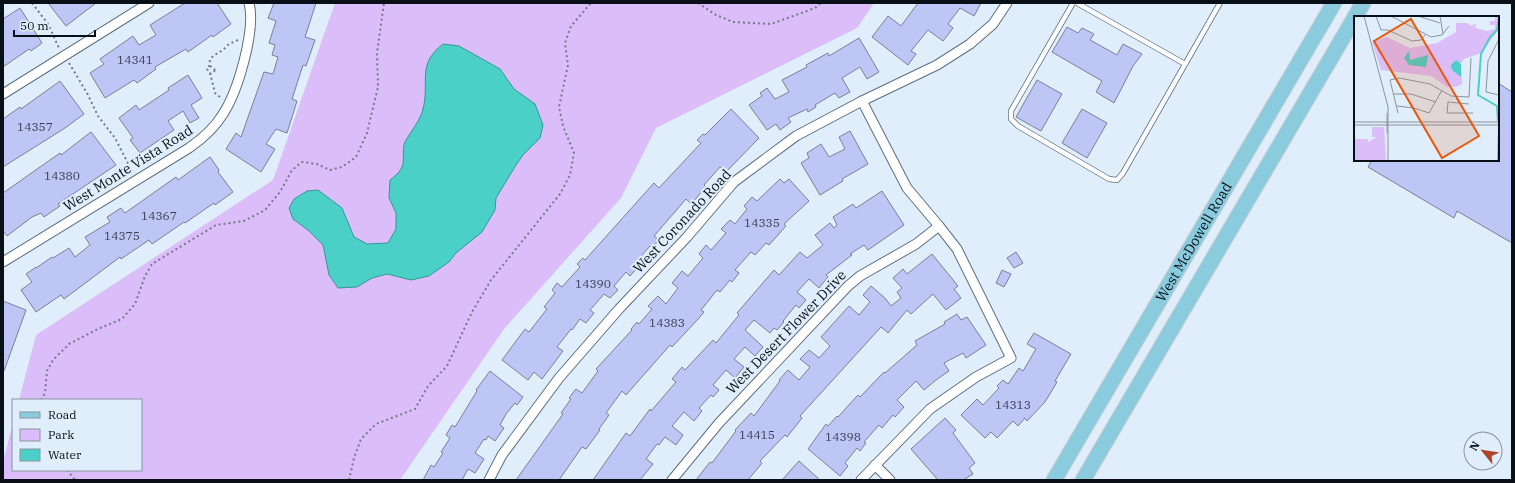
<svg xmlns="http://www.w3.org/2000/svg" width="1515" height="483" font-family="'IBM Plex Serif',serif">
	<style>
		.green { fill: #dbbdf9 }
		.water { fill: #4bd0c8; stroke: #379693 }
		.building { fill: #bec6f6; stroke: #7b7f98 }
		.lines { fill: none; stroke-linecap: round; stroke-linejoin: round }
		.lane-casing { stroke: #5c6f83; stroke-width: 6 }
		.street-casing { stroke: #5c6f83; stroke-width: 11 }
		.primary-casing { stroke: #cecfd1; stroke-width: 17 }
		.path { stroke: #717b86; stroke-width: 2; stroke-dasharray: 2 3; stroke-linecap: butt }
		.lane { stroke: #fff; stroke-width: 4.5 }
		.street { stroke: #fff; stroke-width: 9 }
		.primary { stroke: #8accdd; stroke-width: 15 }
		.labels { text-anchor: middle; stroke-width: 4; stroke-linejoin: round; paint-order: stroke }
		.number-label { font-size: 12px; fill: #363d4f }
		.street-label { font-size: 14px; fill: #080f17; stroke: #e0edfa }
		.inset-river { fill: none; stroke: #4bd0c8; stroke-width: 2 }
		.inset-road { fill: none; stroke: #8a949f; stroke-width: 1 }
		.view { fill: #e8590c; fill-opacity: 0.15; stroke: #e8590c; stroke-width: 2 }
		.inset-edge { fill: none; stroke: #080f17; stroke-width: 2 }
	</style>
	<rect width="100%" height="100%" fill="#e0edfa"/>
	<polygon class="green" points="335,3 874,3 857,28 656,128 621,198 504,329 400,480 3,480 3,462 13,423 13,470 141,470 141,400 19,400 36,335 273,180"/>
	<path class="water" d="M443,44L459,46L500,69L514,89L535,104L543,125L540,138L523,155L516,165L496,198L495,210L482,232L456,253L449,262L429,276L411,280L387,274L372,278L357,287L338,288L329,275L323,245L308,230L293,219L289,208L294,199L307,191L318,190L342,208L354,237L367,244L388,243L396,229V213L389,198L390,180C394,177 399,173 401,169C406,161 401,150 405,142C411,131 420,121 423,109C430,82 416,65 443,44Z"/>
	<g class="building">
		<polygon points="48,3 96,3 66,26"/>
		<polygon points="185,3 217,3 231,24 213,37 212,35 188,52 186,49 155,67 156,69 137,83 134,80 105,98 90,73 104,64 100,59 133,36 139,45 156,35 150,25"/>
		<polygon points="274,3 316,3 305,37 315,40 306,66 303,65 292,99 297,101 287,133 276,129 266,144 275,149 261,172 226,149 236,133 241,137 264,72 273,74 278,57 272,55 275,45 269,43 276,21 268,18"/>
		<polygon points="918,3 981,3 974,16 960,8 948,24 953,28 943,41 928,30 911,51 916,54 908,65 872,37 888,16 901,26"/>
		<polygon points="20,8 42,43 31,51 29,49 3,67 3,19"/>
		<polygon points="1067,27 1078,33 1082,28 1094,34 1090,40 1117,55 1123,44 1142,54 1133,66 1114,103 1096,92 1102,81 1052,52"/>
		<polygon points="859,38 879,72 867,79 860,67 842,78 850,92 839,98 835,93 815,105 816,107 808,112 807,109 788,118 791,122 780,130 776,124 767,130 749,105 762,96 760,93 767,88 775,99 789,92 782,80 807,67 806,65 828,53 829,56"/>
		<polygon points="188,75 202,98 191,105 199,118 190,123 183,111 168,121 174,130 140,153 130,140 133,138 119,118 136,105 139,110 169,90 168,88"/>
		<polygon points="1037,80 1062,94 1041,131 1016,117"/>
		<polygon points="60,81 84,114 65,128 3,167 3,119 20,107 21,109"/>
		<polygon points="1498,83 1512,92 1512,243 1457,211 1454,218 1368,167 1372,160 1498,160"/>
		<polygon points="731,109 759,138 726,172 720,167 704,185 706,187 691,204 686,199 654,236 659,240 652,248 650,246 636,262 639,266 630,276 626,272 614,286 618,290 610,298 604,294 590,310 594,313 586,323 580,319 572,330 571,329 557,347 563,351 542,379 534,372 528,380 502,360 525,329 529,332 547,309 544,307 555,293 552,290 557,283 562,287 580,267 577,264 583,258 585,260 654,183 659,188 701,143 697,140 703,134 705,135"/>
		<polygon points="1082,109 1107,123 1087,158 1062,143"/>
		<polygon points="850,131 868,164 842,179 843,181 820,195 801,163 809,158 807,153 821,144 829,157 845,149 839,137"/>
		<polygon points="91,132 116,165 58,204 60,206 44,217 41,213 32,217 7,236 3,231 3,193 60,153 61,155"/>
		<polygon points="210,157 219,170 218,172 233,192 215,205 214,203 185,223 184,222 152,244 149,240 121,259 120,257 64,299 61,295 36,312 21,290 32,282 26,274 36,267 36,268 52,257 53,258 69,248 75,257 90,245 85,237 110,222 107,217 121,208 125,213 176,177 178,180"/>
		<polygon points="780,179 784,183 789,179 809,201 784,224 786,226 769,245 766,243 755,255 751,252 735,270 739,273 732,282 730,280 720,292 717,290 701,310 704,312 699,318 672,347 670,345 626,395 622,391 606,413 609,415 599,429 600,430 586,449 582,447 559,480 516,480 563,414 561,413 571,399 569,398 576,389 582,393 598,371 596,369 632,330 631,329 637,322 639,324 652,309 648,306 658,296 666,304 678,288 672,283 682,271 688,276 703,258 699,254 706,245 711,250 726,233 721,229 730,220 735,224 747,209 744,206 752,197 757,201"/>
		<polygon points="882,191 904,225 868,250 864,245 850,254 852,255 826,275 828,277 819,288 809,279 797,292 806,300 799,308 796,305 783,321 784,322 777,330 774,328 770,333 754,320 745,330 763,347 755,356 745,347 734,359 744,367 735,378 726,370 713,385 719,390 713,397 711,395 699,408 702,411 694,421 684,412 672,426 683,435 676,445 665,437 659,445 657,444 646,459 653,464 640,480 593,480 626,433 630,436 650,409 651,411 676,382 672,379 682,367 685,370 713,340 716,343 739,315 737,313 774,270 779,275 800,252 807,258 823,245 815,235 830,223 834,228 837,225 833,217 853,204 856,208"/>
		<polygon points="1016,252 1023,263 1014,268 1007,258"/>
		<polygon points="932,254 958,286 954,289 961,298 946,310 933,294 911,314 907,310 888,333 881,327 800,416 802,418 787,437 785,435 760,461 762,463 748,480 696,480 710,462 712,463 736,431 735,430 751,413 754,416 780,381 779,380 788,370 799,380 810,367 800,359 809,350 819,358 830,346 821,337 849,306 859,315 870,302 863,295 871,286 885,298 891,306 901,298 897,292 902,288 893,278 903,269 907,274"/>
		<polygon points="1002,270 1011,274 1004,287 996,283"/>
		<polygon points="3,301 26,310 4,371 3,371"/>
		<polygon points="957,314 961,320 967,317 986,345 966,358 963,353 944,363 949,371 936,380 924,390 916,381 897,400 904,407 895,417 893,415 882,428 879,425 864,442 866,443 860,451 857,448 845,463 848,466 840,476 808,449 826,424 828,426 837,416 838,417 858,395 860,397 884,372 885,373 917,345 915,341 945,324 944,322"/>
		<polygon points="1034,333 1071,354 1055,381 1057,382 1045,402 1027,421 1025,418 1018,426 1013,421 997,438 991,432 985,438 961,415 977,399 983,405 999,388 997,386 1003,380 1008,384 1019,368 1023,371 1036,349 1027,344"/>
		<polygon points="490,371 523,397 517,405 515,403 506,414 500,425 504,428 495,441 488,436 486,440 484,439 475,453 484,459 475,473 468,469 462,480 423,480 431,465 434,467 443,453 441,452 450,438 446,435 452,425 455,427 477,391 476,390"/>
		<polygon points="945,418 956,430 953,433 975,463 969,468 973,474 963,480 938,480 911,449"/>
		<polygon points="799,461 820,480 782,480"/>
	</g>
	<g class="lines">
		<g class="lane-casing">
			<g id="lane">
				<polyline points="1073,3 1011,111 1011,119 1018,126 1109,179 1117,180 1123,173 1220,3"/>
				<polyline points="1077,3 1185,64"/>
			</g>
		</g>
		<g class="street-casing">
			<g id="street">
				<polyline points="3,94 149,3"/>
				<path d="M3,262L189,148C202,139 214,129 223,114C238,91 256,30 249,3"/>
				<polyline points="875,465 890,480"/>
				<polyline points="489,480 502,455 559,378 619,309 687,237 734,182 796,136 862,101 937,65 970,44 993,24 1007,3"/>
				<polyline points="672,480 719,423 848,286 860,276 916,244 939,226"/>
				<polyline points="861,480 930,409 976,377 1011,358 957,249 939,226 907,188 862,101"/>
			</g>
		</g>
		<g class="primary-casing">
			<g id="primary">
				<polyline points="1355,17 1363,3"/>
				<path id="s1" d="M1054,480L1334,3"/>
				<polyline points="1083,480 1355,17"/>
			</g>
		</g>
		<g class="path">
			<polyline points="32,3 48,24 59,48"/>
			<polyline points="698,3 716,15 733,22 771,24 815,8 821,3"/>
			<polyline points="69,63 87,93 98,116 115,138 132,171"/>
			<circle cx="211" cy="70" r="3.5"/>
			<polyline points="209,67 210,60 213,56 223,50 229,44 238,40"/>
			<polyline points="210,73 215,93 221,98"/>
			<polyline points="41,400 45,393 47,371 53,360 69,344 98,329 122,319 135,304 145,276 152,264 216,225 244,221 265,210 280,192 292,170 302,162 317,164 330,170 342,167 356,157 367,133 378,87 377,53 384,3"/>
			<polyline points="67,470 75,480"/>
			<polyline points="349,480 354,458 361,439 376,424 415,409 428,386 447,366 472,312 491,280 560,194 570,175 574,153 563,126 559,107 568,65 565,43 571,26 591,3"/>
		</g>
		<use href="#lane" class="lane"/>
		<use href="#street" class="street"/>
		<use href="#primary" class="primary"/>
	</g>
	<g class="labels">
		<g class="number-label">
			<text x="135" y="64">14341</text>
			<text x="35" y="131">14357</text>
			<text x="62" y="180">14380</text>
			<text x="159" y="220">14367</text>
			<text x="762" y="227">14335</text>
			<text x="122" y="240">14375</text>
			<text x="593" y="288">14390</text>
			<text x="667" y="327">14383</text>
			<text x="1013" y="409">14313</text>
			<text x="757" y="439">14415</text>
			<text x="843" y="441">14398</text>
		</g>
		<g class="street-label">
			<text transform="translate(128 168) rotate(-32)" y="5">West Monte Vista Road</text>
			<text transform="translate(682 221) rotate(-47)" y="5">West Coronado Road</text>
			<text dy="5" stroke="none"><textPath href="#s1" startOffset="276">West McDowell Road</textPath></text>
			<text transform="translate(786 332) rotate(-46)" y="5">West Desert Flower Drive</text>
		</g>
	</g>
	<g transform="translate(1354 16)">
		<rect width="145" height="145" fill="#e0edfa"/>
		<path d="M141,0H145V13L127,37L110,43L107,47L108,68L102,71H93L77,60L27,54L18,25L33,21L56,32L83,27L102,16V7H112L120,11L118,9L122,8L121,12L133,15L141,13V5V9H136V5H141ZM18,111H30L32,145H0V123H14V126L23,121H18Z" fill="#dbbdf9"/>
		<path d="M55,35L56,44L74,39L72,51L55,49L50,42ZM102,44L107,48V61L98,54L97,49Z" fill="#4bd0c8"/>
		<path class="inset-river" d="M144,105L143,90L124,79L127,38L136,21L143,14L145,3M144,145L145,111"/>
		<path class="inset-road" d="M10,0L34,91V145M22,0L27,14H34L58,25L67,24L71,19M37,0L77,21L88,19L95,10M64,0L86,7M86,0L89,18M145,23L134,45L132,76L145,79M40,78H57L82,86M115,88L94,86L93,97H119M43,90L60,92L75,97L88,74M44,97L36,64L45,62L76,68L97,80L115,81L117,42M0,106H145M0,109H145M33,117V97"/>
		<path class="view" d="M57,3L125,120L88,142L20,25Z"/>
		<rect width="145" height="145" class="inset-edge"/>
	</g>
	<rect width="1515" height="483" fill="none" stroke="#080f17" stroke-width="8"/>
	<rect x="12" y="399" width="130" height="72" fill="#e0edfa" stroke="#8a949f"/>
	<rect x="20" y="412" width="20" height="6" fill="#8accdd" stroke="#8a949f"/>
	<text x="48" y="419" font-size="12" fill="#080f17">Road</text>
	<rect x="20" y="429" width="20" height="12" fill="#dbbdf9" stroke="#8a949f"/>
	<text x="48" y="439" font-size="12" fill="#080f17">Park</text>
	<rect x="20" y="449" width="20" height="12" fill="#4bd0c8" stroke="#8a949f"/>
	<text x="48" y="459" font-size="12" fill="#080f17">Water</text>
	<g transform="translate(1483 451) rotate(300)"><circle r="19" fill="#e0edfa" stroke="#8a949f"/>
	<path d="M0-3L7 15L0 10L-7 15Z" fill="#ad4427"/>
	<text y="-6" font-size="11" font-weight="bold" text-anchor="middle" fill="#080f17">N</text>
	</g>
	<path d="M14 30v6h81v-6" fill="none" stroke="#080f17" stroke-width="2"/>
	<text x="20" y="30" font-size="12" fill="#080f17" stroke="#e0edfa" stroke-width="3" paint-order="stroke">50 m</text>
</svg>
